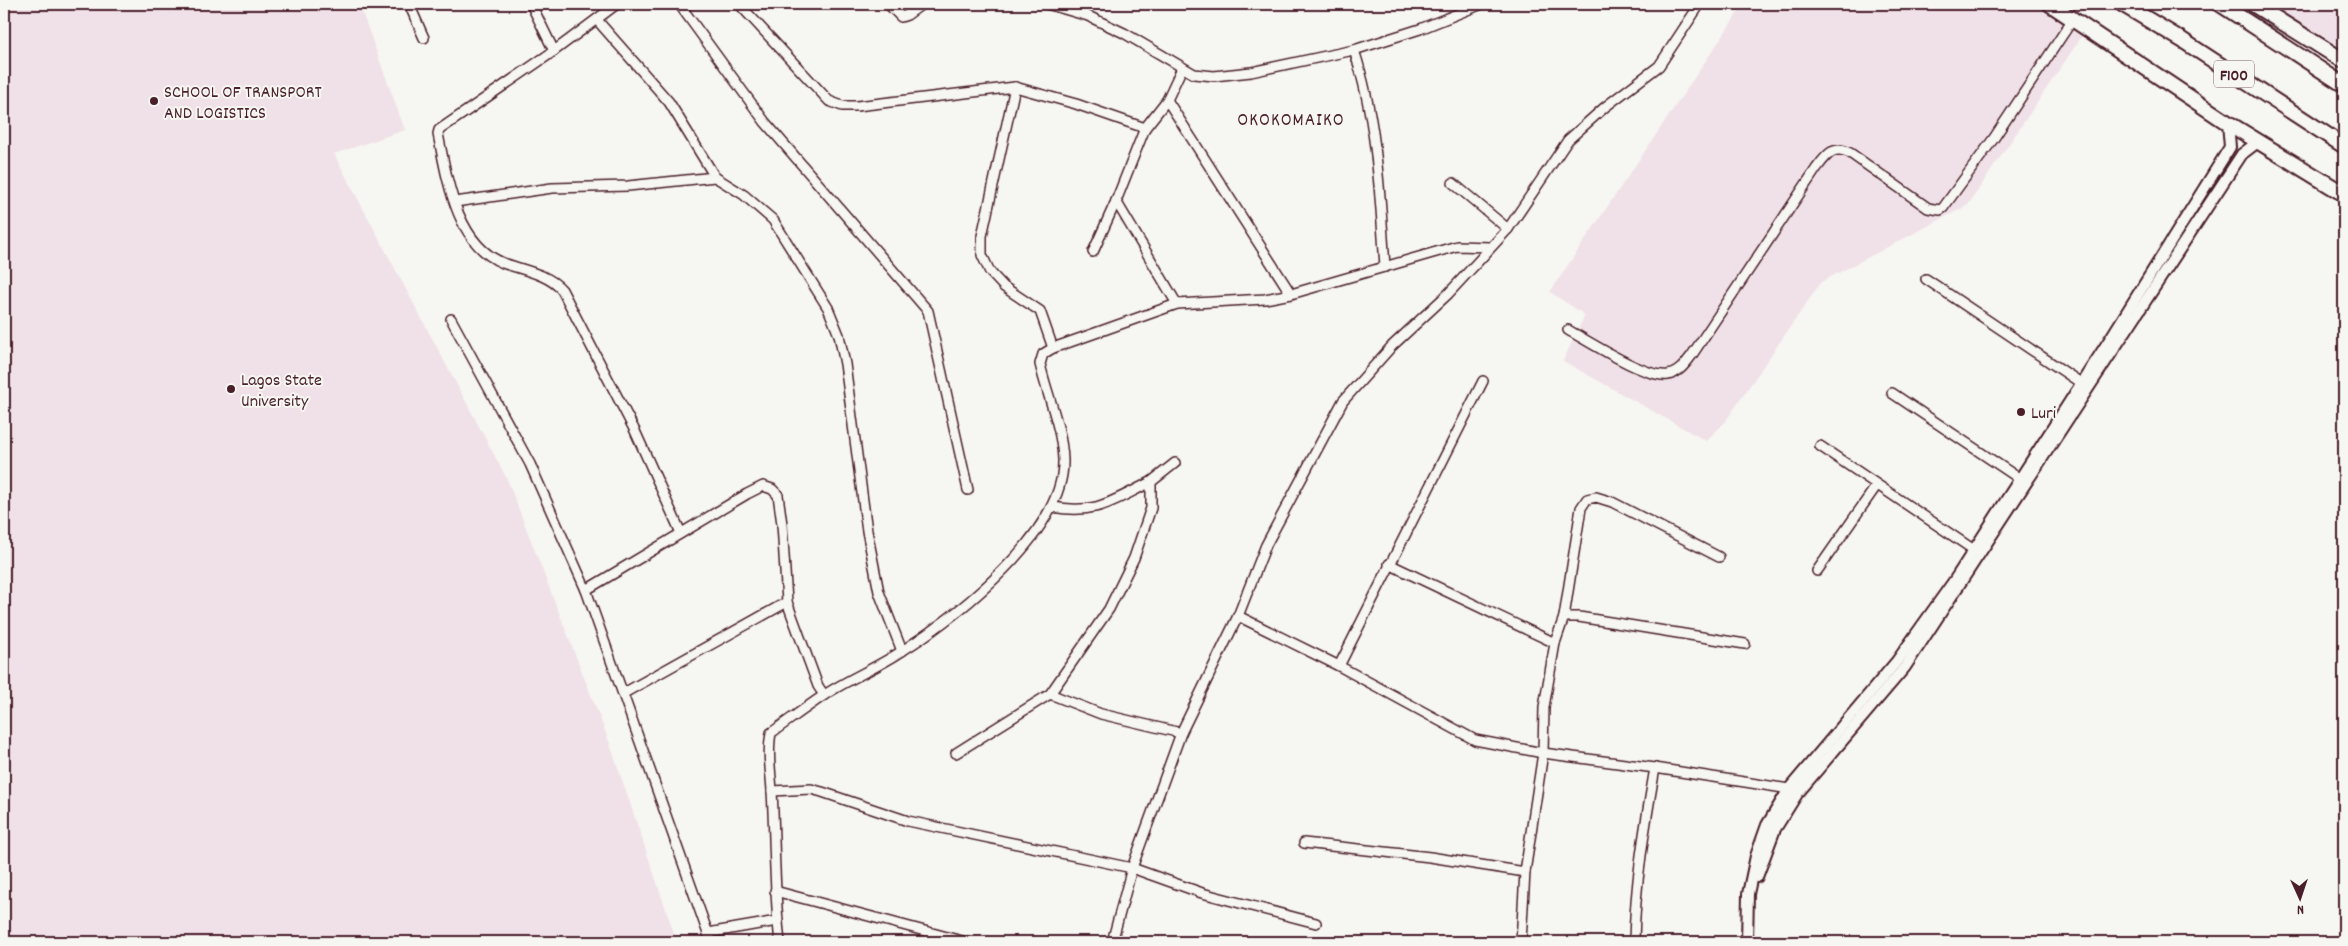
<svg xmlns="http://www.w3.org/2000/svg" width="2348" height="946" font-family="Dekko,sans-serif">
	<style>
		.built { fill: #f0e1e8 }
		.lines { fill: none; stroke-linecap: round; stroke-linejoin: round }
		.stream { stroke: #6a8992; stroke-width: 2.5 }
		.minor-casing { stroke: #4a1f2b; stroke-width: 12 }
		.tertiary-casing { stroke: #4a1f2b; stroke-width: 14 }
		.primary-casing { stroke: #4a1f2b; stroke-width: 18 }
		.trunk-casing { stroke: #4a1f2b; stroke-width: 18 }
		.minor { stroke: #f6f6f2; stroke-width: 9 }
		.tertiary { stroke: #f6f6f2; stroke-width: 10 }
		.primary { stroke: #f6f6f2; stroke-width: 14 }
		.trunk { stroke: #f6f6f2; stroke-width: 14 }
		.poi-dot { fill: #4a1f2b; stroke: #f6f6f2; stroke-width: 2 }
		.labels { text-anchor: middle; stroke-width: 4; stroke-linejoin: round; paint-order: stroke }
		.shield { fill: #f6f6f2; stroke: #7e6067; stroke-width: 1 }
		.shield-label { font-size: 16px; font-weight: bold; fill: #4a1f2b }
		.poi-label { font-size: 18px; fill: #4a1f2b; stroke: #f6f6f2; text-anchor: start }
		.neighbourhood-label { font-size: 19px; letter-spacing: 1px; fill: #4a1f2b; stroke: #f6f6f2 }
	</style>
	<rect width="100%" height="100%" fill="#f6f6f2"/>
	<filter id="ink" filterUnits="userSpaceOnUse"><feTurbulence type="fractalNoise" baseFrequency=".02" numOctaves="2"/><feDisplacementMap in="SourceGraphic" scale="10" xChannelSelector="R" yChannelSelector="G"/><feConvolveMatrix kernelMatrix="1 2 1 2 8 2 1 2 1" color-interpolation-filters="sRGB"/></filter>
	<g filter="url(#ink)">
		<g class="built">
			<polygon points="4,4 359,4 405,130 334,154 507,479 610,744 677,942 4,942"/>
			<polygon points="1744,4 2042,4 2084,33 1968,205 1821,282 1725,422 1706,441 1563,361 1585,315 1550,292"/>
			<polygon points="2266,4 2344,4 2344,50"/>
		</g>
		<g class="lines">
			<polyline class="stream" points="1366,939 1367,942"/>
			<g class="minor-casing">
				<g id="minor">
					<polyline points="409,4 424,38"/>
					<polyline points="531,4 554,51"/>
					<path d="M617,4L554,51L439,130L438,134C447,178 456,244 503,263C523,270 548,274 562,290L635,431L681,533"/>
					<polyline points="679,4 765,122 928,311 968,490"/>
					<polyline points="739,4 829,101 842,106 857,106 1015,87 1076,104 1145,128"/>
					<polyline points="888,4 901,17 907,15 922,4"/>
					<polyline points="1047,4 1088,16 1124,33 1194,74 1214,76 1251,72 1354,50 1420,29 1482,4"/>
					<polyline points="597,20 669,102 715,177 744,195 773,220 828,308 839,335 845,364 867,531 879,592 902,651"/>
					<path d="M1354,50C1377,120 1380,194 1385,267"/>
					<polyline points="1015,87 982,236 982,255 990,272 1004,287 1040,311 1053,348"/>
					<polyline points="1167,100 1291,294"/>
					<polyline points="1453,183 1508,229"/>
					<polyline points="455,202 552,188 628,186 715,177"/>
					<polyline points="1093,252 1116,201"/>
					<polyline points="1926,279 2081,383"/>
					<polyline points="1177,304 1116,201 1145,128 1167,100 1182,68"/>
					<polyline points="451,319 530,464 586,590 711,942"/>
					<path d="M1568,330C1590,342 1645,378 1668,375C1679,373 1686,363 1692,355L1816,169C1826,156 1833,144 1850,153L1928,208L1940,210L1943,208L1994,138L2073,19"/>
					<polyline points="1892,393 2020,479"/>
					<polyline points="1820,446 1974,550"/>
					<path d="M1052,507C1097,515 1112,501 1151,482"/>
					<polyline points="1389,564 1555,643"/>
					<polyline points="1817,571 1877,485"/>
					<polyline points="586,590 747,494 763,486 772,489 778,495 782,524 787,602 818,686 824,695"/>
					<polyline points="1238,616 1339,666 1475,740 1543,753 1655,768 1789,789"/>
					<polyline points="1564,617 1579,617 1745,644"/>
					<polyline points="1339,666 1483,381"/>
					<polyline points="624,693 787,602"/>
					<polyline points="1050,694 1101,714 1181,733"/>
					<polyline points="956,753 1050,694 1109,609 1134,558 1151,508 1151,482 1175,463"/>
					<polyline points="772,791 811,789 822,792 908,821 1132,868 1202,893 1316,923"/>
					<polyline points="1304,843 1430,857 1525,872"/>
					<polyline points="775,891 966,942"/>
					<polyline points="708,933 777,921"/>
					<path d="M780,942C774,892 775,842 772,791C771,772 767,753 771,733C788,721 805,708 823,696C848,679 877,668 902,651C958,615 1065,532 1063,460C1062,428 1047,395 1040,364L1043,354L1053,348L1177,304L1265,299L1291,294L1457,246L1490,247"/>
					<polyline points="1112,942 1132,868 1181,733 1238,616 1266,545 1343,401 1392,346 1448,294 1508,229 1568,140 1605,107 1659,66 1700,4"/>
					<polyline points="1521,942 1525,872 1543,753 1544,707 1555,643 1564,617 1581,508 1587,499 1596,497 1612,502 1719,557"/>
					<path d="M1634,942C1635,883 1645,826 1655,768"/>
				</g>
			</g>
			<g class="tertiary-casing">
				<g id="tertiary">
					<polyline points="1757,877 1775,829 1797,794 1905,667 2242,154 2259,141"/>
					<polyline points="1747,942 1748,894 1756,856 1767,825 1789,789 1897,661 1954,581 2112,336 2230,147 2228,123"/>
				</g>
			</g>
			<g class="primary-casing">
				<g id="primary">
					<polyline points="2050,4 2228,123 2344,194"/>
					<polyline points="2253,4 2344,61"/>
				</g>
			</g>
			<g class="trunk-casing">
				<g id="trunk">
					<polyline points="2122,4 2182,40 2344,146"/>
					<polyline points="2220,4 2344,85"/>
				</g>
			</g>
			<use href="#minor" class="minor"/>
			<use href="#tertiary" class="tertiary"/>
			<use href="#primary" class="primary"/>
			<use href="#trunk" class="trunk"/>
		</g>
	</g>
	<g class="poi-dot">
		<circle cx="154" cy="101" r="5"/>
		<circle cx="231" cy="389" r="5"/>
		<circle cx="2021" cy="412" r="5"/>
	</g>
	<g class="labels">
		<rect class="shield" x="2214" y="60.5" width="40" height="27" rx="4"/>
		<g class="shield-label">
			<text x="2234" y="80">F100</text>
		</g>
		<g class="poi-label">
			<text x="164" y="97">SCHOOL OF TRANSPORT<tspan x="164" dy="21">AND LOGISTICS</tspan></text>
			<text x="241" y="385">Lagos State<tspan x="241" dy="21">University</tspan></text>
			<text x="2031" y="418">Luri</text>
		</g>
		<g class="neighbourhood-label">
			<text x="1291" y="125">OKOKOMAIKO</text>
		</g>
	</g>
	<rect width="2348" height="946" fill="none" stroke="#f6f6f2" stroke-width="20"/>
	<rect x="10" y="10" width="2328" height="926" fill="none" stroke="#4a1f2b" stroke-width="2" filter="url(#ink)"/>
	<g transform="translate(2300 898) rotate(177)" stroke="#f6f6f2" stroke-width="4" paint-order="stroke">
	<path d="M0-4L9 19L0 12L-9 19Z" fill="#4a1f2b"/>
	<text y="-8" font-size="14" font-weight="bold" text-anchor="middle" fill="#4a1f2b">N</text>
	</g>
</svg>
